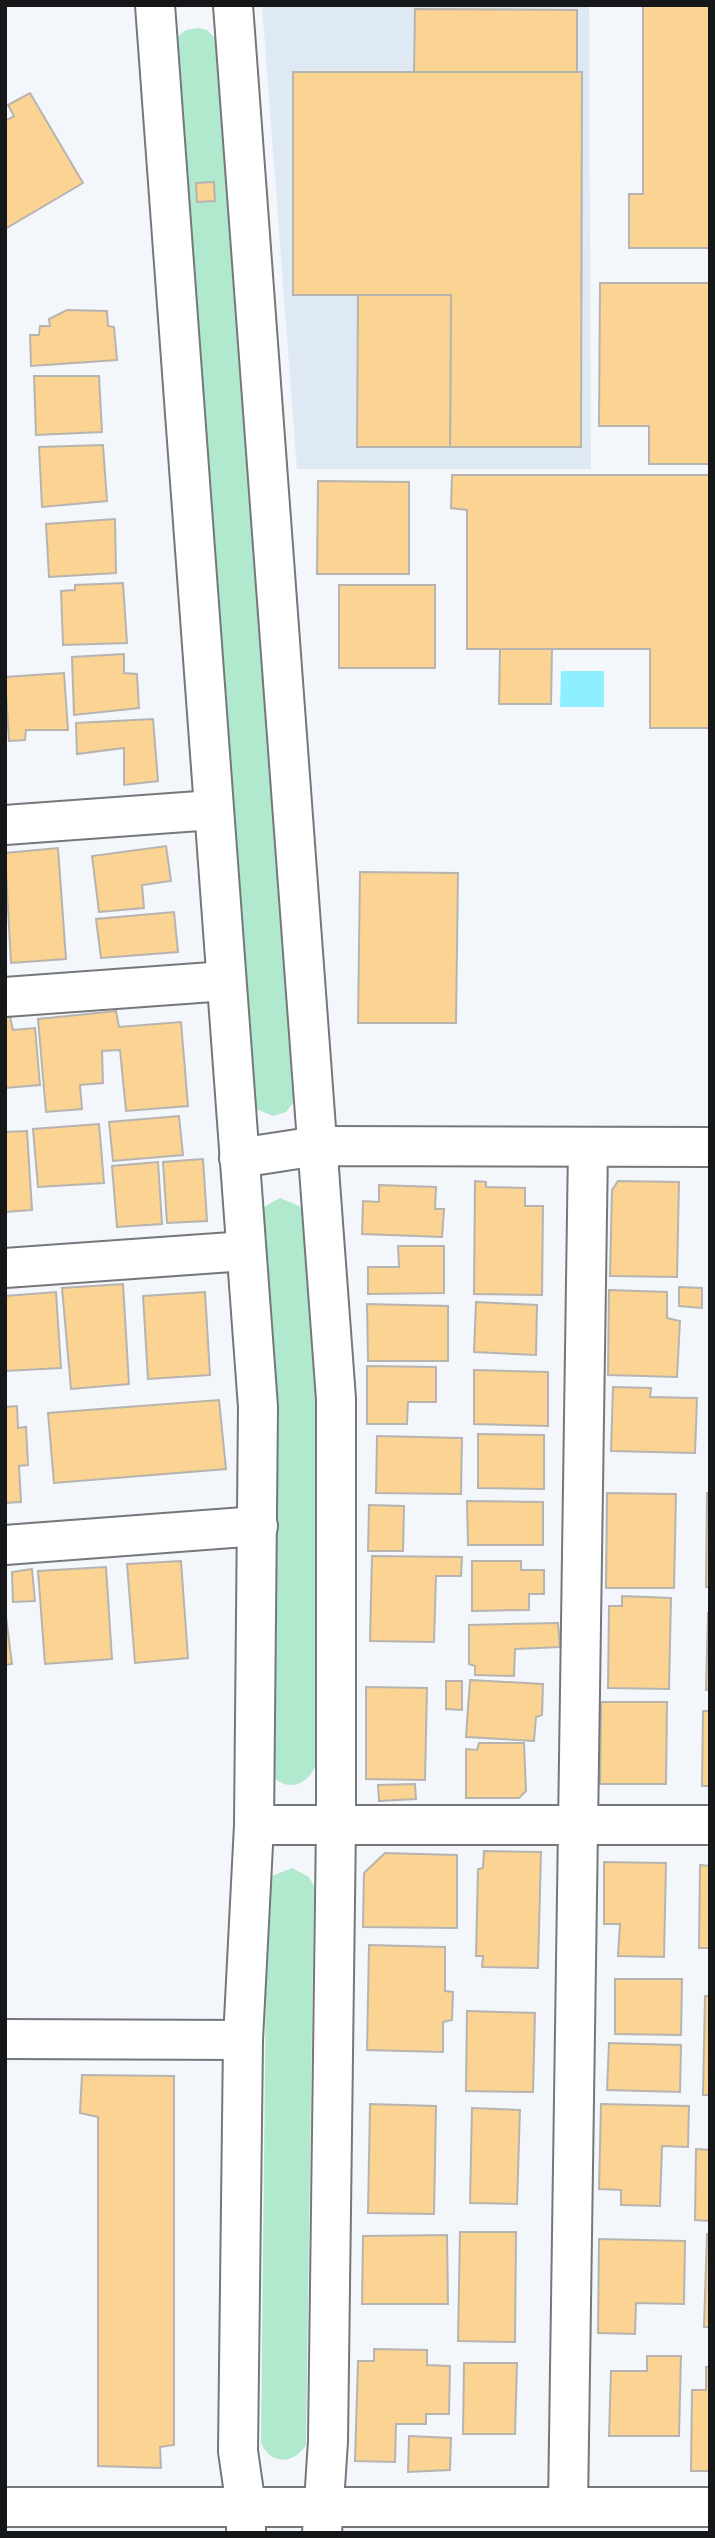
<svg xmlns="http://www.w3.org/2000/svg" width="715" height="2538" font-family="Commissioner,sans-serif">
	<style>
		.built { fill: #dfe9f3 }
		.green { fill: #b0e9cd }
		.water { fill: #8eeffe }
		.building { fill: #fbd392; stroke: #b7b4b0; stroke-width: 2 }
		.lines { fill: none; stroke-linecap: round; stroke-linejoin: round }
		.minor-casing { stroke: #74787b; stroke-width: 42 }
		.minor { stroke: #fff; stroke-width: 38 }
	</style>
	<rect width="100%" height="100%" fill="#f3f6fb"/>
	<polygon class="built" points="262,5 589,5 591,469 297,469"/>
	<g class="green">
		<polygon points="199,28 207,30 218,41 296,1099 286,1112 273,1116 254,1108 176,38 186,30"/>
		<path d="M280,1198L299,1206L305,1215L319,1408L315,1767C305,1787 288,1791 271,1776L259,1217L264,1207Z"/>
		<path d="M292,1868L309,1877L314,1886L306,2445C294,2465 269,2465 261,2442L267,1884L272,1876Z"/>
	</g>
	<polygon class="water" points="561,671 604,671 604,707 560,707"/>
	<g class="building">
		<polygon points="643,5 710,5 710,248 629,248 629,194 643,194"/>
		<polygon points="415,9 577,10 577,73 414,73"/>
		<polygon points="293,72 582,72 581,447 450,447 451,295 293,295"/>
		<polygon points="30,93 83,183 5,229 5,121 14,116 8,105"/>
		<polygon points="214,182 215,201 197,202 196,183"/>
		<polygon points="600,283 710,283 710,464 649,464 649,426 599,426"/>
		<polygon points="358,295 451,295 450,447 357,447"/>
		<polygon points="67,310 107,311 108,326 114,327 117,360 31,366 30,335 39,335 40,326 50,326 49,319"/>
		<polygon points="34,376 99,376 102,432 36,435"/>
		<polygon points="103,445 107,501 42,507 39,447"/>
		<polygon points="452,475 710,475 710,728 650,728 650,649 467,649 467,510 451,508"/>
		<polygon points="318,481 409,482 409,574 317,574"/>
		<polygon points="115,519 116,573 49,577 46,524"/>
		<polygon points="123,583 127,643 63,645 61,591 75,590 75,585"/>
		<rect x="339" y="585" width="96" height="83"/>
		<polygon points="500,649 552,649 551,704 499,704"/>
		<polygon points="124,654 124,673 137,674 139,708 74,715 72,657"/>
		<polygon points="64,673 68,730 26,730 25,740 9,741 5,677"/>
		<polygon points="153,719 158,781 124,785 124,748 77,754 76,723"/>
		<polygon points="166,846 171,881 142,885 144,908 99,912 92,856"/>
		<polygon points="58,848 66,959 11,963 5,853"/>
		<polygon points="360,872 458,873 456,1023 358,1023"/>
		<polygon points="174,912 178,952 101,958 96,919"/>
		<polygon points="116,1011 119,1027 181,1022 188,1106 126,1111 120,1050 102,1051 103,1083 80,1085 82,1109 46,1112 38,1019"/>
		<polygon points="5,1017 10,1017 13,1030 35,1028 40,1085 5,1088"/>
		<polygon points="179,1116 183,1155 113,1161 109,1122"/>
		<polygon points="99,1124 104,1183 38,1187 33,1129"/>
		<polygon points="27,1131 32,1210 5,1212 5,1132"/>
		<polygon points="203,1159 207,1221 167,1223 163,1162"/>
		<polygon points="158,1162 162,1224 117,1227 112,1166"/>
		<polygon points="475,1181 486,1182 486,1187 525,1188 525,1206 543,1206 542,1295 474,1294"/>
		<polygon points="618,1181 679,1182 677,1277 610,1276 612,1190"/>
		<polygon points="379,1185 436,1187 435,1209 444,1209 442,1237 362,1234 363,1201 379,1202"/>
		<polygon points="398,1246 444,1246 444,1293 368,1294 368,1267 399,1267"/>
		<polygon points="123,1284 129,1384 71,1389 62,1288"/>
		<polygon points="679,1287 702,1288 702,1308 679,1306"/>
		<polygon points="609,1290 667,1292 667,1318 680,1321 677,1377 608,1375"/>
		<polygon points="56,1292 61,1368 5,1371 5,1296"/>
		<polygon points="205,1292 210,1375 148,1379 143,1296"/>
		<polygon points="476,1302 537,1305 536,1355 474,1352"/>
		<polygon points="367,1304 448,1306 448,1361 368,1361"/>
		<polygon points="367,1366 436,1367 436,1402 408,1402 407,1424 367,1424"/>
		<polygon points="474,1370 548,1372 548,1426 474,1424"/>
		<polygon points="613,1387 651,1388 650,1397 697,1398 695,1453 611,1451"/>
		<polygon points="219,1400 226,1469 54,1483 48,1413"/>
		<polygon points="17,1406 18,1428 26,1427 28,1465 19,1466 21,1502 5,1503 5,1407"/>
		<polygon points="478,1434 544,1435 544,1489 478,1488"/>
		<polygon points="377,1436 462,1438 461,1494 376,1493"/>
		<polygon points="607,1493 676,1494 674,1588 606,1588"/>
		<polygon points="707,1493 710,1493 710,1587 706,1587"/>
		<polygon points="467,1501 543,1502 543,1545 468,1545"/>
		<polygon points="369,1505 404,1506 403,1551 368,1551"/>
		<polygon points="372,1556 462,1557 461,1576 436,1576 434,1642 370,1641"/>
		<polygon points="181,1561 188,1658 135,1663 127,1564"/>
		<polygon points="472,1561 521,1561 521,1570 544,1570 544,1594 529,1594 529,1610 472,1611"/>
		<polygon points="106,1567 112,1659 45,1664 38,1571"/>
		<polygon points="32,1569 35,1601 13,1602 12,1572"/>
		<polygon points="622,1596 671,1598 669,1689 608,1688 609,1606 622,1606"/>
		<polygon points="5,1609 12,1664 5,1665"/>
		<polygon points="708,1613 710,1613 710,1690 706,1690"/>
		<polygon points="558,1623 560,1647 515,1649 514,1676 475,1675 475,1666 469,1664 469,1625"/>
		<polygon points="470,1680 543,1684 542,1715 536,1717 534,1741 466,1737"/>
		<polygon points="446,1681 462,1681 462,1710 446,1709"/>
		<polygon points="366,1687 427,1688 425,1780 366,1779"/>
		<polygon points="601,1702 667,1702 666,1784 600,1784"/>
		<polygon points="703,1711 710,1711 710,1786 702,1786"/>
		<polygon points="479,1743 524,1743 526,1791 519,1798 466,1798 466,1749 477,1750"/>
		<polygon points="415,1784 416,1799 379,1801 378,1785"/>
		<polygon points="484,1851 541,1852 538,1968 482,1967 483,1956 476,1956 478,1869 483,1868"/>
		<polygon points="385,1853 457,1855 457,1928 363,1927 364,1873"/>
		<polygon points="604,1862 666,1863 664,1957 618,1956 620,1924 604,1924"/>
		<polygon points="700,1865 710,1866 710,1948 699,1948"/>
		<polygon points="369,1945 445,1947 445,1991 453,1992 452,2020 443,2022 443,2052 367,2050"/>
		<polygon points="615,1979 682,1979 681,2035 615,2034"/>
		<polygon points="705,1996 710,1996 710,2095 703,2095"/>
		<polygon points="467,2011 535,2013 533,2092 466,2091"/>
		<polygon points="609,2043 681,2045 680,2092 607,2090"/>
		<polygon points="82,2075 174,2076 174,2445 160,2447 161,2468 98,2466 98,2117 80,2113"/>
		<polygon points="370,2104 436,2106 434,2214 368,2213"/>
		<polygon points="601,2104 689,2106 688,2147 662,2146 660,2206 621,2205 621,2190 599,2189"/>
		<polygon points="472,2108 520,2110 517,2204 470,2203"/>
		<polygon points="696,2149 710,2150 710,2221 695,2220"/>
		<polygon points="460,2232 516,2232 515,2342 458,2341"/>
		<polygon points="707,2234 710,2234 710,2327 704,2327"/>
		<polygon points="447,2235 448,2304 362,2304 363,2236"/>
		<polygon points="599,2239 685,2241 684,2304 636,2303 635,2334 598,2333"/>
		<polygon points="374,2349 427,2350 427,2365 450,2366 449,2414 426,2414 426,2424 396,2424 395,2462 355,2461 358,2361 374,2361"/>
		<polygon points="647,2356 681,2356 679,2436 609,2436 611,2371 647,2371"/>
		<polygon points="464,2363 517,2363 515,2434 463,2434"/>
		<polygon points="706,2367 710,2367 710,2471 691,2471 692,2390 706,2390"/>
		<polygon points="409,2436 451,2438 450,2470 408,2472"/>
	</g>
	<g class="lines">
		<g class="minor-casing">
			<g id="minor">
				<polyline points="155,5 258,1407 254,1825 243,2040 238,2451 246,2507 246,2533"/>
				<polyline points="233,5 336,1399 336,1824 328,2441 322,2533"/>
				<polyline points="5,825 213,810"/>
				<polyline points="5,997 226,981"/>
				<polyline points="239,1158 317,1146 710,1147"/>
				<polyline points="5,1268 246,1251"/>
				<polyline points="5,1545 258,1526"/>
				<polyline points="254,1825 710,1825"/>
				<polyline points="5,2039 243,2040"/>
				<polyline points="5,2507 710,2507"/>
				<polyline points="568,2507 588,1147"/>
			</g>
		</g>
		<use href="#minor" class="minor"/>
	</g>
	<rect width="715" height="2538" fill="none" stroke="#161719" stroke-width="14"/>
</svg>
